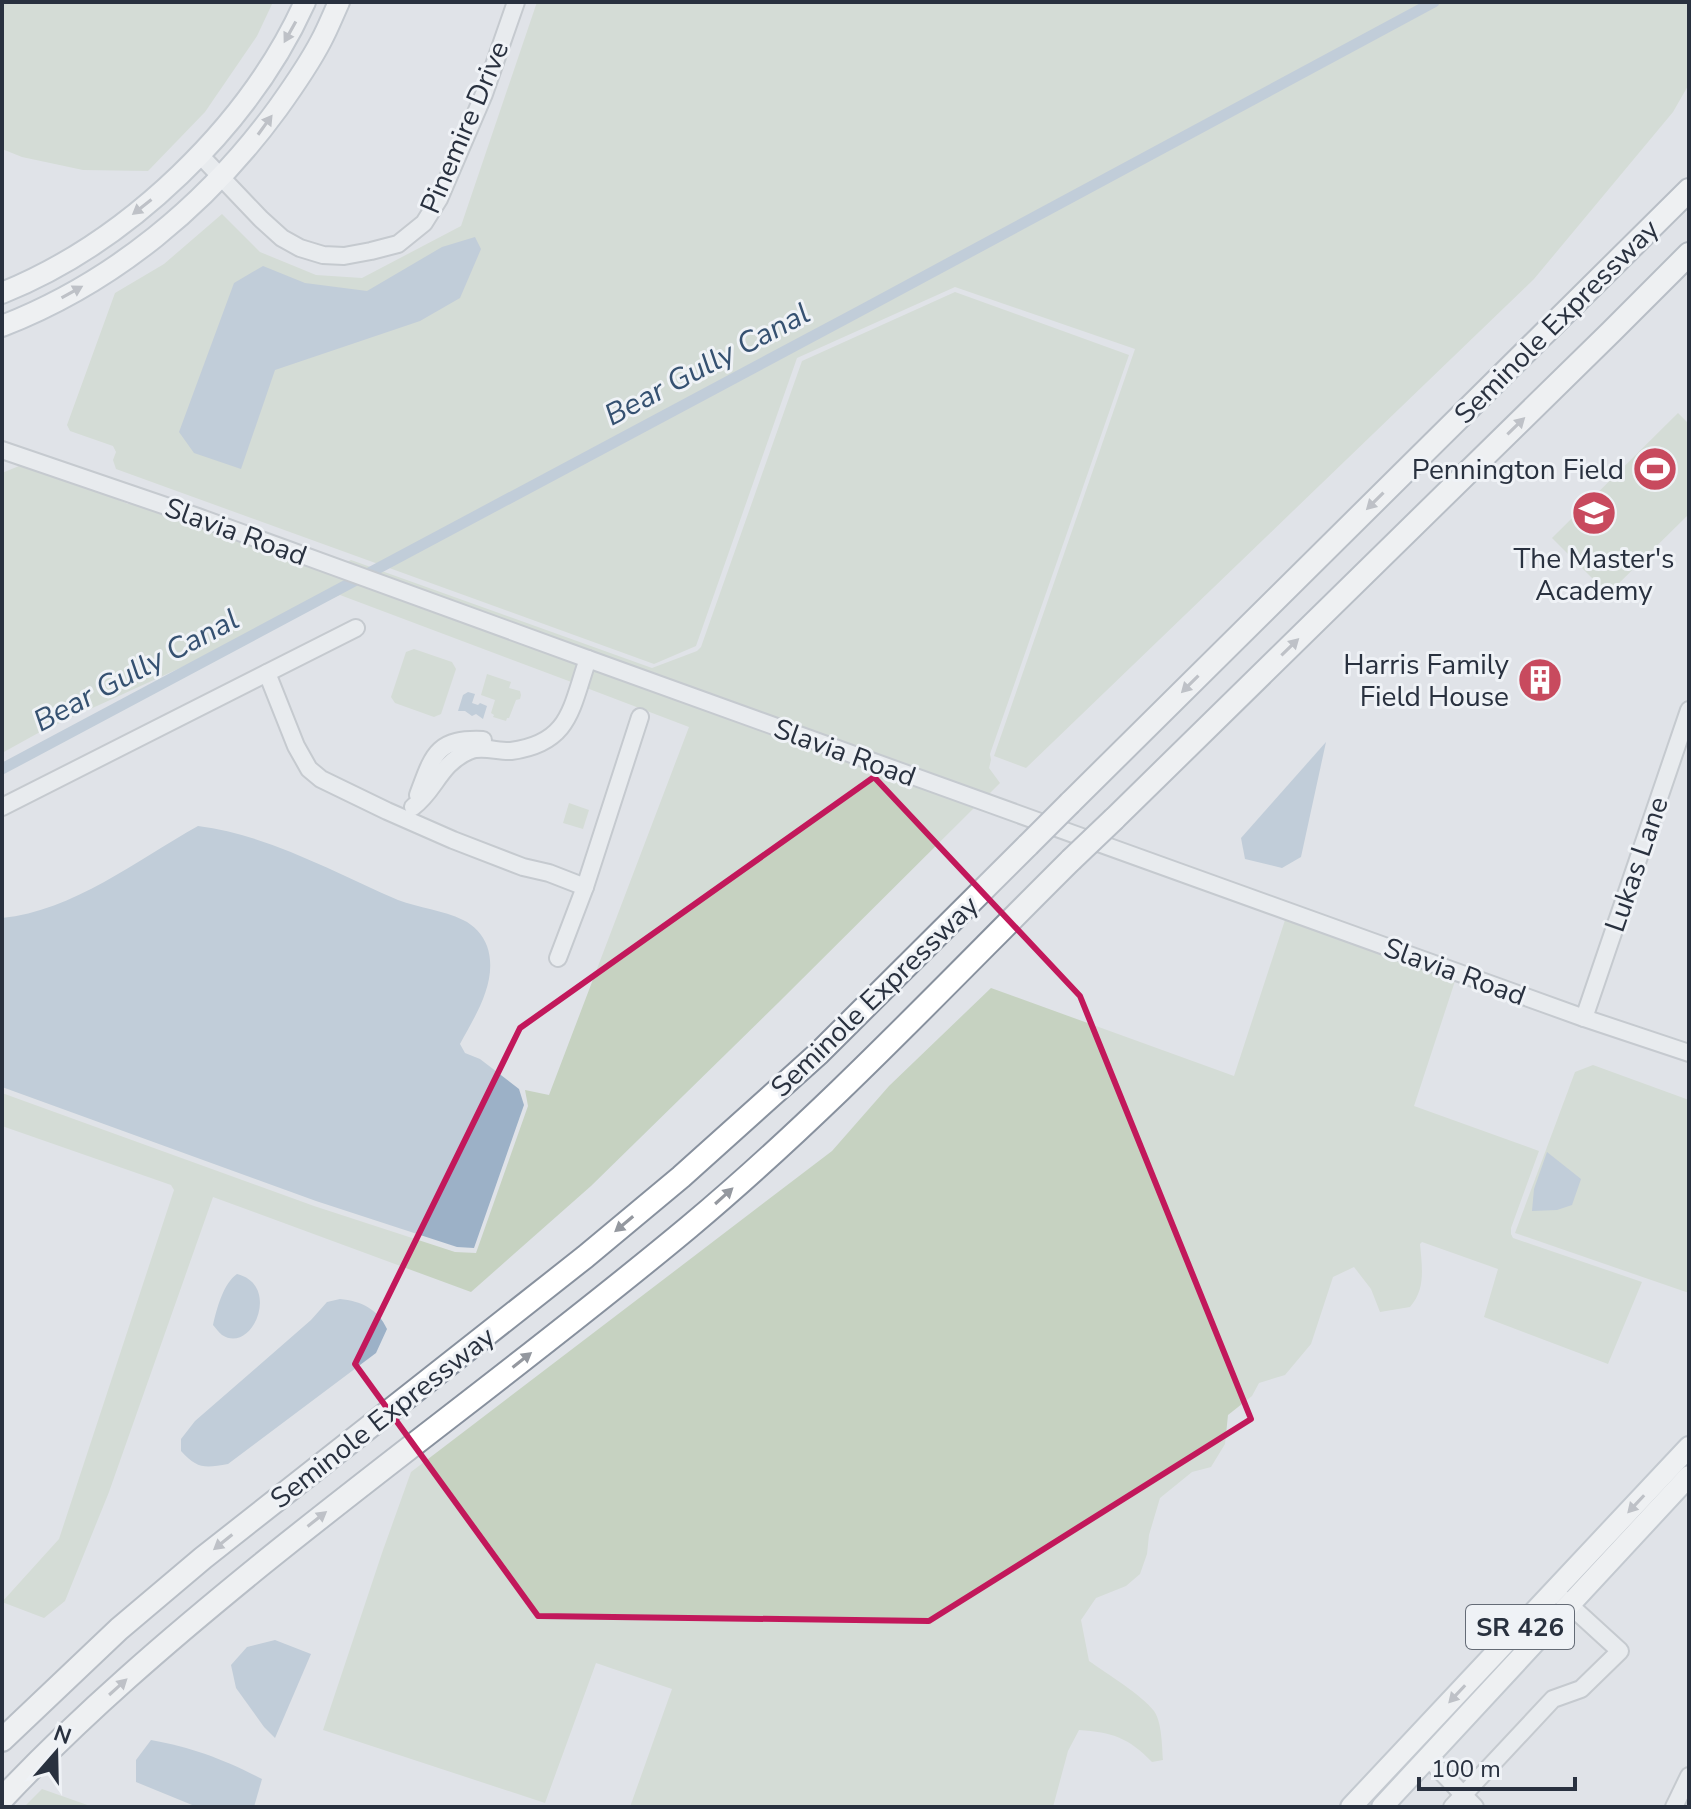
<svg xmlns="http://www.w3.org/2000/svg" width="1691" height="1809" font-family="'Nunito Sans',sans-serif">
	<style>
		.green { fill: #c6d2c1 }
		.water { fill: #9cb1c7 }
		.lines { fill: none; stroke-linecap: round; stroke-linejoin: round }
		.canal { stroke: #9cb1c7; stroke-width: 11 }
		.minor-casing { stroke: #a5aab2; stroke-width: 20 }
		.major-casing { stroke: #a0a8b3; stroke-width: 24 }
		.highway-casing { stroke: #88919e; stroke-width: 26 }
		.minor { stroke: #f2f4f7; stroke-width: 16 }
		.major { stroke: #fff; stroke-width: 20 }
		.highway { stroke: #fff; stroke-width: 22 }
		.highway-bridge-casing { stroke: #88919e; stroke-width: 26; stroke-linecap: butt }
		.highway-bridge { stroke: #fff; stroke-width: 22 }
		.oneway { fill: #94989f }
		.marked { fill: none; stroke: #c2185b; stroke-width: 6; stroke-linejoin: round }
		.labels { text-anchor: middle; stroke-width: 6; stroke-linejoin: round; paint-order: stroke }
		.shield { fill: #eff2f6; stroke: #646b76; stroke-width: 2 }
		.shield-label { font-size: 26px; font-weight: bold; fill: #29313f }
		.street-label { font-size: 28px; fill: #29313f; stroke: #eff2f6 }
		.poi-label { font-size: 28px; fill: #29313f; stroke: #eff2f6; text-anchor: end }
		.water-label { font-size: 30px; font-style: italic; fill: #355171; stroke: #eff2f6 }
	</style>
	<rect width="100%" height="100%" fill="#e0e3e8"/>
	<g class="green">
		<polygon points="2,2 273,2 257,36 205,112 148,171 83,170 22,157 2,149"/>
		<polygon points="537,2 1689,2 1689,84 1673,112 1534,279 1026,768 994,756 1135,349 955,287 797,358 696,646 654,664 116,469 113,460 116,452 113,446 70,431 67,425 115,293 164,264 222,214 260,252 316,275 362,278 461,226"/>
		<polygon points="955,292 1129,355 990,754 991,760 989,768 1000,783 987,796 345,563 351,560 652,668 697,651 701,647 802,361"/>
		<polygon points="1678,413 1689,424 1689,514 1608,594 1552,538"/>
		<polygon points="19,466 98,491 128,504 131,500 581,663 574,683 340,595 40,732 2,753 2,473"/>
		<polygon points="414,649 452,662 456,669 441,714 434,717 395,703 391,697 406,652"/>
		<polygon points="591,667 977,805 778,1003 591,1186 471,1292 213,1197 109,1492 65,1601 44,1618 2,1602 59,1539 174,1190 171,1185 2,1126 2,1093 314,1206 455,1252 476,1253 528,1106 525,1090 549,1095 689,727 584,687"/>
		<polygon points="487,674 511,682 509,688 520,691 521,695 520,699 516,700 509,718 507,718 506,721 493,717 494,715 491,713 495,700 481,695"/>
		<polygon points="569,803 589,810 583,829 563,823"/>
		<path d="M1286,917L1456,978L1414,1106L1539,1151L1511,1228V1234L1513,1238L1642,1282L1608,1364L1484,1317L1498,1269L1422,1242L1420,1244C1422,1267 1426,1289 1410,1307L1380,1312L1371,1289L1354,1267L1333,1277L1311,1344L1285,1375L1259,1383L1252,1396L1228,1415L1225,1444L1211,1467L1192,1472L1160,1498L1149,1535L1147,1554L1140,1574L1126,1586L1096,1598L1081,1620L1089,1661C1106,1673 1142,1695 1154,1711C1162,1722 1162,1747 1163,1760L1152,1762C1129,1738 1112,1732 1079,1730L1068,1751L1053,1807H630L672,1689L596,1663L545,1803L323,1730L382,1553L411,1472L832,1151L889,1086L991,988L1234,1076Z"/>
		<polygon points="1593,1065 1689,1100 1689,1293 1515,1233 1575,1072"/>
		<polygon points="42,1789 93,1807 24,1807"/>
	</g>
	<g class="water">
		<polygon points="475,237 481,249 460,298 420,321 275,370 241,469 194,453 179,432 234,283 263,266 305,283 367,291 442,247"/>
		<polygon points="468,692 475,694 472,703 478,705 480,703 487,706 483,719 476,714 472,716 465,711 458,711 463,695"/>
		<polygon points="1326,742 1301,857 1282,868 1245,859 1241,838"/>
		<path d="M198,826C269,835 333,872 398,900C419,908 443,910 463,920C474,925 483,935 487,946C499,980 475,1016 460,1044L465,1053L480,1059L519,1089L524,1105L474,1248L457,1247L316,1201L2,1087V918C73,911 137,860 198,826Z"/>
		<polygon points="1547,1152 1581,1179 1572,1205 1557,1210 1532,1211 1534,1189"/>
		<path d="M237,1274C282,1285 252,1355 222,1335C218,1332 216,1328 213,1325C217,1308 223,1284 237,1274Z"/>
		<path d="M340,1299C361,1301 378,1309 387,1329L376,1353L228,1464C205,1468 197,1469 181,1451V1439L195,1421L311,1320L327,1302Z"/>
		<polygon points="275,1640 311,1654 275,1738 264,1727 236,1688 231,1665 247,1647"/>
		<path d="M151,1740C194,1748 223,1759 262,1779L254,1807H197L136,1782V1760Z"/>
	</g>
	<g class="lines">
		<polyline class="canal" points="2,769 860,311 1434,2"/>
		<g class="minor-casing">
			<g id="minor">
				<polyline points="200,155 261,219 282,238 300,248 323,255 344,256 371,251 398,244 424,223 439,199 484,94 516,2"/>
				<polyline points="2,450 198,517 588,659 1584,1018 1689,1053"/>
				<polyline points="267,673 296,746 309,769 321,779 387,811 453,840 523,867 549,873 585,887"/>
				<path d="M418,795C433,755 436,738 483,740"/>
				<polyline points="2,807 356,628"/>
				<path d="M413,807C436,790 439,764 469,751C481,745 498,752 511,751C571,743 571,707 588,659"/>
				<polyline points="558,958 585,887 640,717"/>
				<polyline points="1584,1018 1689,710"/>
				<polyline points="1427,1757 1475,1807"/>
				<polyline points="1452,1807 1553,1699 1581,1689 1620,1651 1562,1598"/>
				<polyline points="1674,1807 1689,1776"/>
			</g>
		</g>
		<g class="major-casing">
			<g id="major">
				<path d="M2,293C128,242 249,126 305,2"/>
				<path d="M2,326C113,283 208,204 278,108C293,87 309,64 321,41C328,28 333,15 339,2"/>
				<polyline points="1351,1807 1689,1447"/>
				<polyline points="1382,1807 1689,1476"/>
			</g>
		</g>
		<g class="highway-casing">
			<g id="highway">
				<polyline points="1070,803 1689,190"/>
				<polyline points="1114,819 1611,332 1689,254"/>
				<polyline points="2,1740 119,1629 203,1558 585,1257 681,1177 819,1053 1028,845"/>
				<path d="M2,1799C82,1714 171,1638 262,1564C403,1450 550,1343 689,1227C824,1114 946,984 1071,860"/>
			</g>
		</g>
		<use href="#minor" class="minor"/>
		<use href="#major" class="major"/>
		<use href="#highway" class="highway"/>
		<g class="highway-bridge-casing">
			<g id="highway-bridge">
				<polyline points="1028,845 1070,803"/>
				<polyline points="1071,860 1114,819"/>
			</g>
		</g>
		<use href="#highway-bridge" class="highway-bridge"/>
	</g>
	<defs><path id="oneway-solid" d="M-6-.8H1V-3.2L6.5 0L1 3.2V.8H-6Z" transform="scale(2)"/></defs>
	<g class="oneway">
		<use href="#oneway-solid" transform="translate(290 32) rotate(119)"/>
		<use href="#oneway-solid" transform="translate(265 125) rotate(-54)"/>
		<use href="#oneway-solid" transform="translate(142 207) rotate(142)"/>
		<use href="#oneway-solid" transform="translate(72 292) rotate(-29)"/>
		<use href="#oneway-solid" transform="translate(1516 426) rotate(-44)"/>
		<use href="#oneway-solid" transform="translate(1375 501) rotate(135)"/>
		<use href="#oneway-solid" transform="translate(1290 647) rotate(-44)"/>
		<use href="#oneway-solid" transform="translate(1190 684) rotate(135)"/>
		<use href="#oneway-solid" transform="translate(724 1196) rotate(-42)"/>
		<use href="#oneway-solid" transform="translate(624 1224) rotate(140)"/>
		<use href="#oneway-solid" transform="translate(522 1360) rotate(-38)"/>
		<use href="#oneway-solid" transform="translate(1636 1504) rotate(133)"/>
		<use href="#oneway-solid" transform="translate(317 1519) rotate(-38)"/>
		<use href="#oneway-solid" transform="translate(223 1542) rotate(141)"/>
		<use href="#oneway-solid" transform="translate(118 1687) rotate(-42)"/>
		<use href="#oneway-solid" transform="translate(1457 1694) rotate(133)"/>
	</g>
	<path d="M0 0H1691V1809H0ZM874,777L1080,996L1251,1419L929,1621L538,1616L355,1364L520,1028Z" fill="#e0e3e8" fill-opacity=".55" fill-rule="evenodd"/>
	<path class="marked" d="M874,777L1080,996L1251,1419L929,1621L538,1616L355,1364L520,1028Z"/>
	<defs>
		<g id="stadium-disc" transform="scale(2.3)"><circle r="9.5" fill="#c84a5e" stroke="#eff2f6"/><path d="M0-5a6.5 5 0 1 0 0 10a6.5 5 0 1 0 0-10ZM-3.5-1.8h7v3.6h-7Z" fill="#fff"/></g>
		<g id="school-disc" transform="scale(2.3)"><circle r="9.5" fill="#c84a5e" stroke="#eff2f6"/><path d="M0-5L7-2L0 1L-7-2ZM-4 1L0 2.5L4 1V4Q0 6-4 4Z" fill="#fff"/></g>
		<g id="building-disc" transform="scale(2.3)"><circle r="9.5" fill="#c84a5e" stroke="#eff2f6"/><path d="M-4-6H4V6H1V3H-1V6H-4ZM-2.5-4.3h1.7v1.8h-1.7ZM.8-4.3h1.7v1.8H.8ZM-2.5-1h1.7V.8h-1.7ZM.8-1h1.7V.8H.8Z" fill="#fff"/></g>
	</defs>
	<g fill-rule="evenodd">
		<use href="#stadium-disc" x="1655" y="469"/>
		<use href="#school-disc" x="1594" y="513"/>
		<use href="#building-disc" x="1540" y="680"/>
	</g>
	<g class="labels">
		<rect class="shield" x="1466" y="1605" width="108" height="44" rx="6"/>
		<g class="shield-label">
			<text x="1520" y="1636">SR 426</text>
		</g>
		<g class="street-label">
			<text transform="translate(464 127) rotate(-67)" y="10">Pinemire Drive</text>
			<text transform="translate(1556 321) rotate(-45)" y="10">Seminole Expressway</text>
			<text transform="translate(236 531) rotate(20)" y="10">Slavia Road</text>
			<text transform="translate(845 752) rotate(20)" y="10">Slavia Road</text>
			<text transform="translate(1636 864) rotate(-71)" y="10">Lukas Lane</text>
			<text transform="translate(1455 971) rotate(20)" y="10">Slavia Road</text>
			<text transform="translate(874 996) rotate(-44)" y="10">Seminole Expressway</text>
			<text transform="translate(382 1417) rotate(-38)" y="10">Seminole Expressway</text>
		</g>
		<g class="poi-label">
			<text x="1624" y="479">Pennington Field</text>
			<text x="1594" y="568" text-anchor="middle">The Master's<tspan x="1594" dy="32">Academy</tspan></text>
			<text x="1509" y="674">Harris Family<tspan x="1509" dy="32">Field House</tspan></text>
		</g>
		<g class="water-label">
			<text transform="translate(707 364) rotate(-28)" y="10">Bear Gully Canal</text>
			<text transform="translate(136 670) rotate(-28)" y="10">Bear Gully Canal</text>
		</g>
	</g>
	<rect width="1691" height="1809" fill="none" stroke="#29313f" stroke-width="8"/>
	<g transform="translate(56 1753) rotate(20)" stroke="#eff2f6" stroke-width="6" paint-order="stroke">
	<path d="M0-6L14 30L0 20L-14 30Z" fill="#29313f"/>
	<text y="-12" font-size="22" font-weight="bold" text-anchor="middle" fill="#29313f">N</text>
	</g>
	<path d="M1419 1777v12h156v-12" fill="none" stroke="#29313f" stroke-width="4"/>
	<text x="1431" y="1777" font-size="24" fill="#29313f" stroke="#eff2f6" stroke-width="6" paint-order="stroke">100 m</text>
</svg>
